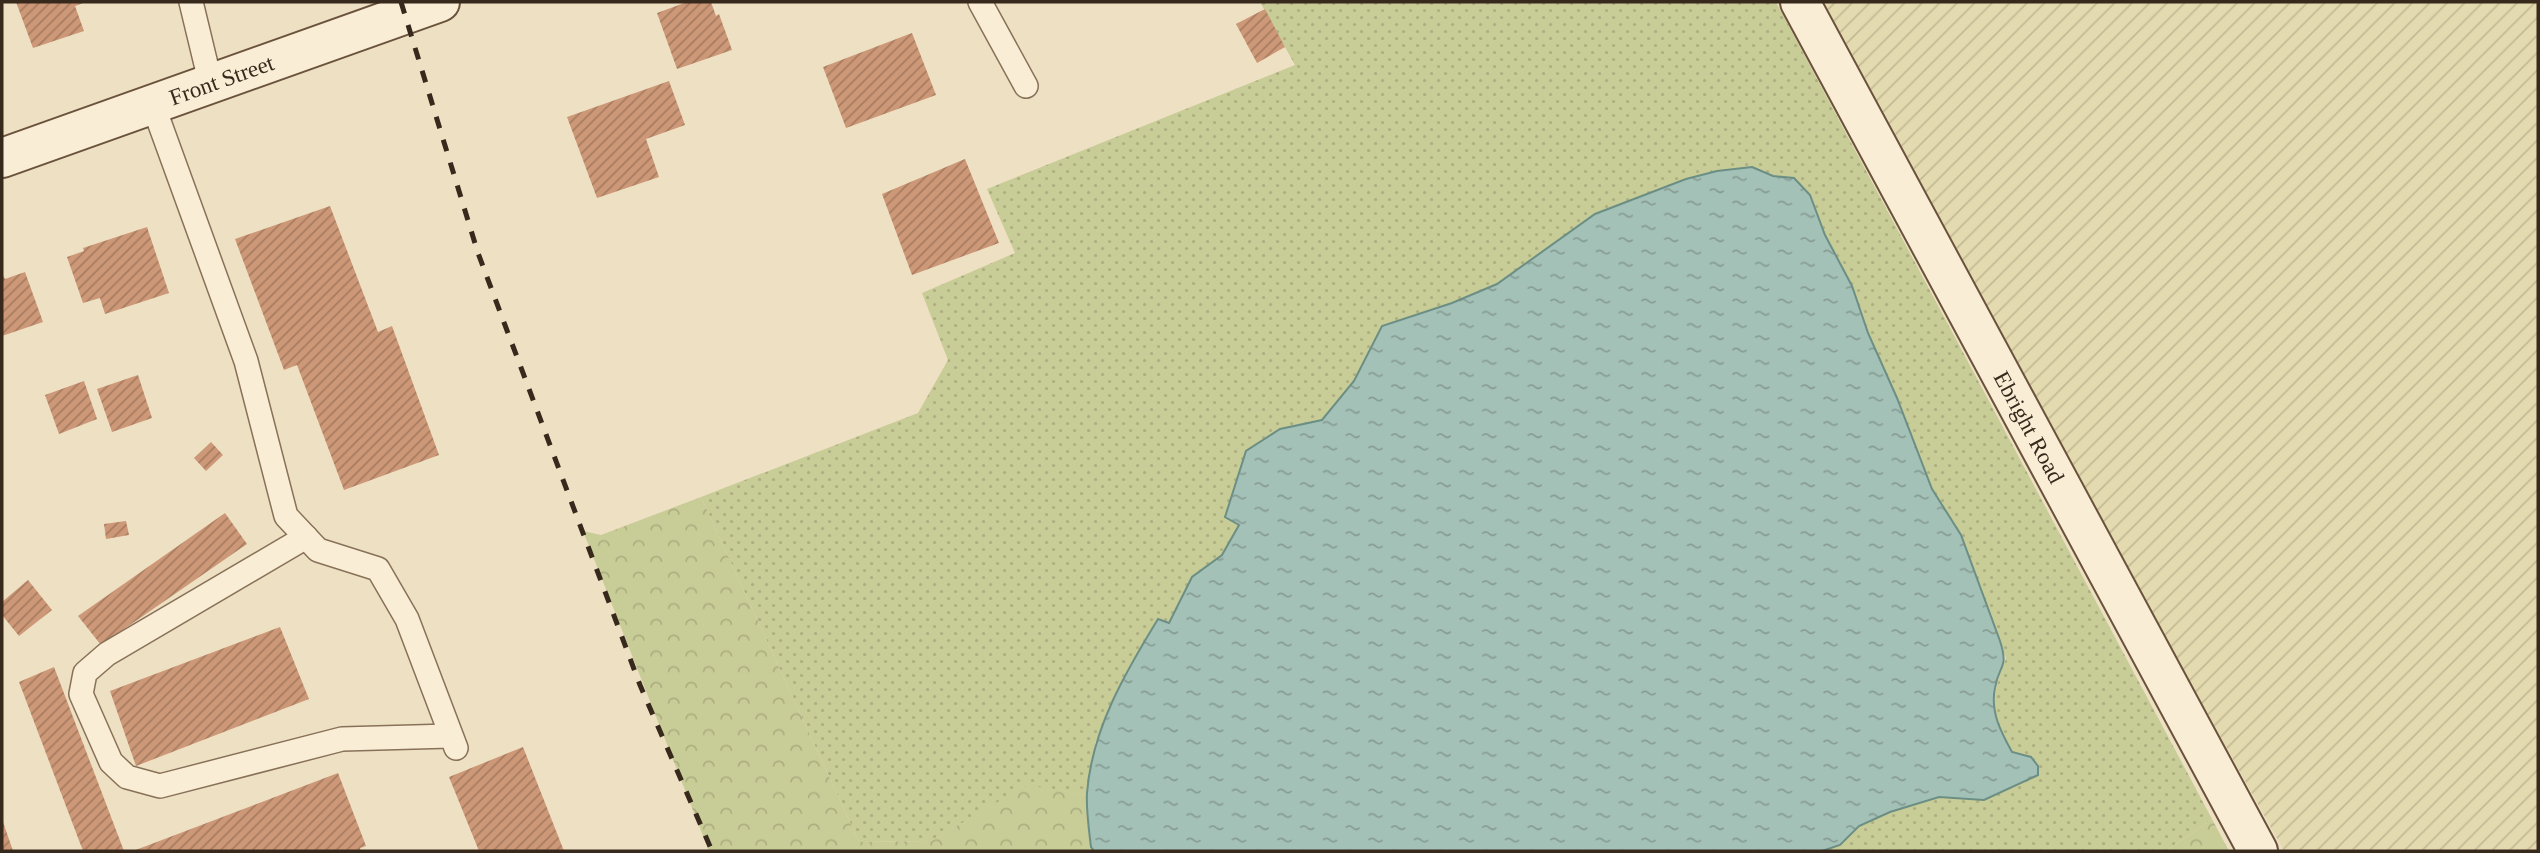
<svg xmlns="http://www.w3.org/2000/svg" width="2540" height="853" font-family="'Times New Roman',serif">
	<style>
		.farmland { fill: url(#farmland-furrows) }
		.grass { fill: url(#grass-dots) }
		.forest { fill: url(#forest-crowns) }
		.water { fill: url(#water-ripples); stroke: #6b8f85; stroke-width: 2 }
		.building { fill: url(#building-hatch) }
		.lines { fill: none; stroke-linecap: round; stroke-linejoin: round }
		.lane-casing { stroke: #887159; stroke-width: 26 }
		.secondary-casing { stroke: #6a523c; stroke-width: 42 }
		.lane { stroke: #f9edd5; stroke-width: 23 }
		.secondary { stroke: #f9edd5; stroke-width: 38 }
		.rail { stroke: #38291d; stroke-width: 5; stroke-dasharray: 12 12; stroke-linecap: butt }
		.labels { text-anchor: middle; stroke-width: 5; stroke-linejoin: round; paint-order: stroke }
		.street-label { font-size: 23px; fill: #38291d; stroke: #f6ead1 }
	</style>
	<defs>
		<pattern id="farmland-furrows" width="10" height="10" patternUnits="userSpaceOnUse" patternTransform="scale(1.75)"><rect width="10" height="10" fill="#e4daaf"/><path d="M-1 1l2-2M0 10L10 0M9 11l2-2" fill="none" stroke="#c4bb96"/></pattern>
		<pattern id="grass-dots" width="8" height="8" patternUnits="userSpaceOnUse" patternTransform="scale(1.75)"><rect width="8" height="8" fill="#c8cc96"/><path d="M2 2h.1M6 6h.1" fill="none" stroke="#adaf81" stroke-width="1.8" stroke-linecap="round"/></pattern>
		<pattern id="forest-crowns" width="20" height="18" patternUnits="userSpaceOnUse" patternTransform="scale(1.75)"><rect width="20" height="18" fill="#c8cc96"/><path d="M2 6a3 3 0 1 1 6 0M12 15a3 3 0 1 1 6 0" fill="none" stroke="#adaf81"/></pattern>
		<pattern id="water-ripples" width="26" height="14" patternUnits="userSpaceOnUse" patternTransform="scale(1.75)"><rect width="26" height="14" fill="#a4c1b7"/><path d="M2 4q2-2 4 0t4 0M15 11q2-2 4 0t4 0" fill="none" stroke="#879d94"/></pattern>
		<pattern id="building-hatch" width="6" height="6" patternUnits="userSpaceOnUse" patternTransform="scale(1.75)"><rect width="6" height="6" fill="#cd9877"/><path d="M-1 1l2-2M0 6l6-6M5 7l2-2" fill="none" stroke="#a77c61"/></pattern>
	</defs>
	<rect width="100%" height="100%" fill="#eee0c2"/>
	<polygon class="farmland" points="1824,2 2538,2 2538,851 2284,851 2190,682"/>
	<path class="grass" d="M1260,2H1776L2212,819L2166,851H1822L1840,845L1859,826L1890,812L1939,797L1984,800L2038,775L2025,754L2012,752C1990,712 1990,700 2006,658L1961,535L1932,489L1897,398L1868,333L1852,286L1825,235L1810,195L1794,178L1773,176L1752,167L1717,171L1686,179L1595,214L1497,284L1452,303L1382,326L1354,381L1322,420L1280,429L1239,525L1222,555L1192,577L1169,624L1095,743L1087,795L1027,786L931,841L859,842L701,497L918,413L948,360L922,293L1015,253L987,189L1295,65Z"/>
	<g class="forest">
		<polygon points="701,497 859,842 931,841 1027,785 1087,795 1091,847 1094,851 709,851 583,531 601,535"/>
		<polygon points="2212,819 2229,851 2166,851"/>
	</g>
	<path class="water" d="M1752,167L1773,176L1794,178L1810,195L1825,235L1852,286L1868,333L1897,398L1932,489L1961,535L2000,641C2009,669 1999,664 1995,688C1990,712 2001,732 2012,752L2031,757L2038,766V775L1984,800L1939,797L1890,812L1859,826L1840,845L1822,851H1094L1091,847C1089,830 1086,810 1087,793C1092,729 1125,673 1158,619L1169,623L1192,577L1222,555L1239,525L1225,517L1246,451L1280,429L1322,420L1354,381L1382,326L1452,303L1497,284L1595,214L1686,179L1717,171Z"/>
	<g class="building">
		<polygon points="16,2 86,2 75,6 84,31 33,48"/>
		<polygon points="687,2 711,2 716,16 719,14 732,50 677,69 657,13"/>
		<polygon points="1265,9 1285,47 1257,63 1236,24"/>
		<polygon points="912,33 936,95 846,128 823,67"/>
		<polygon points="669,81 685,125 646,139 659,177 597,198 567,117"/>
		<polygon points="965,159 999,243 912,275 882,194"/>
		<polygon points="330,206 378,332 392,326 439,455 344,490 297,365 284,370 235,239"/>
		<polygon points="147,227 169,293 105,314 100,298 83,303 67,257 84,251 83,248"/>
		<polygon points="25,272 43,322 2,336 2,273 5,279"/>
		<polygon points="138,375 152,418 112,432 97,389"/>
		<polygon points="84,381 97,419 59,434 45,395"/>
		<polygon points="211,442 223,455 206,471 194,458"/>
		<polygon points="225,513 247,544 101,645 78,616"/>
		<polygon points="126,521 129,535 106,539 104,524"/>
		<polygon points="28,580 52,610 19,636 2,615 2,602"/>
		<polygon points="280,627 309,699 136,766 110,691"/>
		<polygon points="54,667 124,851 83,851 19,682"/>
		<polygon points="523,747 564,851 479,851 449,777"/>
		<polygon points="338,773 366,846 360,848 361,851 133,851"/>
		<polygon points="2,819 13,851 2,851"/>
	</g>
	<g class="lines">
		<g class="lane-casing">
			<g id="lane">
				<polyline points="191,2 211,85"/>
				<polyline points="980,2 1026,86"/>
				<polyline points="153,105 246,361 286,516 318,550 378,569 407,619 456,748"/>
				<polyline points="306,537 107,654 85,673 81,694 111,762 127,777 160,786 342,739 450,736"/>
			</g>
		</g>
		<g class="secondary-casing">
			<g id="secondary">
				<path id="s1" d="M1800,2L2258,851"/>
				<path id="s2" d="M2,158L440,2"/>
			</g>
		</g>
		<use href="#lane" class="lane"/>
		<use href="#secondary" class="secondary"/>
		<polyline class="rail" points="401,2 478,253 640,685 712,851"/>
	</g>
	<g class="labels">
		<g class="street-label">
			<text dy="8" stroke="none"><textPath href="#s2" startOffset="233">Front Street</textPath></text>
			<text dy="8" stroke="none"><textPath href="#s1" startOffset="483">Ebright Road</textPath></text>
		</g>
	</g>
	<rect width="2540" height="853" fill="none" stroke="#38291d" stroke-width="7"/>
</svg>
